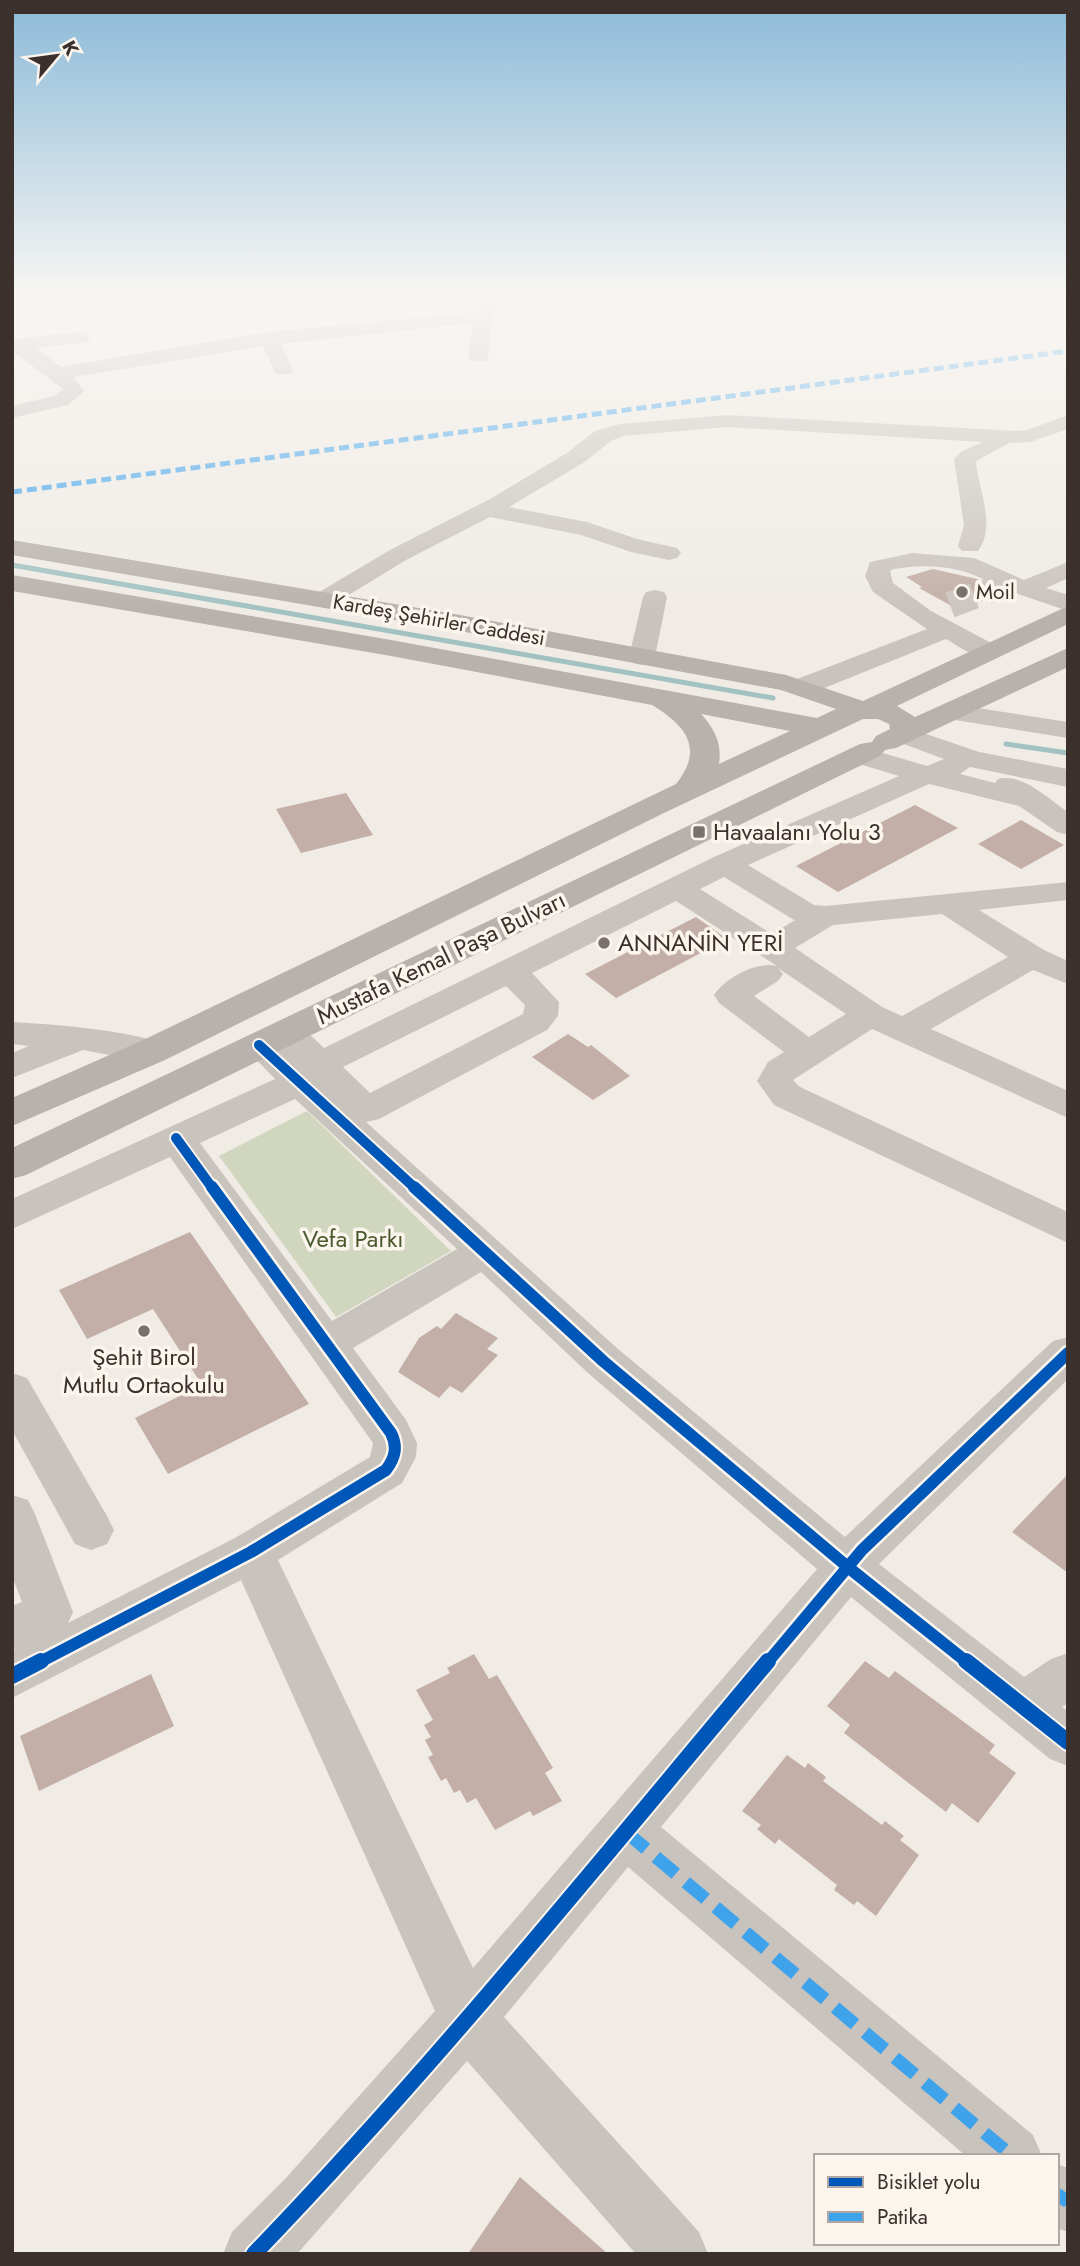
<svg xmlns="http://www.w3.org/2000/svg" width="1080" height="2266" font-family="Jost,sans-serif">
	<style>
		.green { fill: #d1d6bf }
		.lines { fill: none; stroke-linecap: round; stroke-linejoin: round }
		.stream { stroke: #a1c2c1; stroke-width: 5 }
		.building { fill: #c3afa7 }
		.minor-tunnel { stroke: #ccc6c0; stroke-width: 26; stroke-dasharray: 26 13; stroke-linecap: butt }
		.minor { fill: #c9c3be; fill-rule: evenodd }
		.major { fill: #b8b1ad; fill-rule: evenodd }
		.quiet-far1 { stroke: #3fa3eb; stroke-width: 5; stroke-dasharray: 10 5; stroke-linecap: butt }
		.quiet { stroke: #3fa3eb; stroke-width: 13; stroke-dasharray: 26 13; stroke-linecap: butt }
		.cycleway-far2-casing { stroke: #fbf5ee; stroke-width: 14 }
		.cycleway-far1-casing { stroke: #fbf5ee; stroke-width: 17 }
		.cycleway-casing { stroke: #fbf5ee; stroke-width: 20 }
		.cycleway-far2 { stroke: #0057b8; stroke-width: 10 }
		.cycleway-far1 { stroke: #0057b8; stroke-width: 12 }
		.cycleway { stroke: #0057b8; stroke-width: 16 }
		.poi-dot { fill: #7a716c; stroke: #fbf5ee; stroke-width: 2.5 }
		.labels { text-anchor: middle; stroke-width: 7; stroke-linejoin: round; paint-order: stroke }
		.far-poi-label { font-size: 21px; fill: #3b302b; stroke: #fbf5ee; text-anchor: start }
		.far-street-label { font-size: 21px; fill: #3b302b; stroke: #fbf5ee }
		.poi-label { font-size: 24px; fill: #3b302b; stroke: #fbf5ee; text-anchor: start }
		.street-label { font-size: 24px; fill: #3b302b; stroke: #fbf5ee }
		.park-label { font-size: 24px; fill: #4a5a2e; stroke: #fbf5ee }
	</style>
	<rect width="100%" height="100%" fill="#f0ebe5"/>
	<polygon class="green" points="307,1111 451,1251 336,1317 219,1156"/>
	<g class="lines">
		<g class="stream">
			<polyline points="12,565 773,698"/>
			<polyline points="1006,744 1068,753"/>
		</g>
	</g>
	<g class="building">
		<polygon points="933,569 977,579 985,583 980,588 984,594 994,597 959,610 919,588 922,587 906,577"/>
		<polygon points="346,793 373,835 301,853 276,809"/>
		<polygon points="915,805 958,828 838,892 796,866"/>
		<polygon points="1021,820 1052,838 1064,845 1021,869 978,844"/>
		<polygon points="696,917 727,939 616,998 585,974"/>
		<polygon points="568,1034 588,1047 591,1045 630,1076 593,1100 532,1057"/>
		<polygon points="190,1232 309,1404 168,1474 135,1418 202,1385 153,1309 87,1339 59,1290"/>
		<polygon points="456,1313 498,1338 487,1349 498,1355 462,1393 450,1386 439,1398 398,1372 419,1338 437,1326 441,1329"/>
		<polygon points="1068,1474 1068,1573 1012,1532"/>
		<polygon points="474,1654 489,1679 497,1675 553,1768 545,1773 562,1801 533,1816 530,1811 495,1830 476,1798 467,1803 460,1790 454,1793 446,1778 441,1781 428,1757 433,1755 425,1740 431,1737 424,1725 433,1720 416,1690 450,1673 447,1668"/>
		<polygon points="865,1661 889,1678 895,1671 995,1745 989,1753 1016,1773 978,1823 952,1803 946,1812 844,1733 850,1725 827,1706"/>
		<polygon points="151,1674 174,1726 39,1791 20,1736"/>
		<polygon points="787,1755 805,1768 808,1763 826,1777 823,1781 882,1825 885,1821 904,1836 900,1840 919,1855 876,1916 857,1901 854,1905 834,1890 837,1885 779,1839 775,1844 757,1829 761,1825 742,1811"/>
		<polygon points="520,2177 608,2254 468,2254"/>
	</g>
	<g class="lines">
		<polyline class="minor-tunnel" points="950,605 995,588"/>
		<g class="minor">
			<polygon points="199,297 241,297 232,302 176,312 167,306 169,302"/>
			<polygon points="484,297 502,297 492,317 488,357 485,361 471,361 468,357 473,323 281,344 293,370 290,374 276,374 263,346 73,377 84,391 68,405 12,418 12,406 54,396 63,389 12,351 12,339 80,332 87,334 90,338 87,342 36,348 61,367 269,332 476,312"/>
			<path d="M727,415L1017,431L1027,430L1068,415V429L1030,442L1009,443L976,461C978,490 997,525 978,551H962L958,546L964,525L954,459L962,451L983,442L727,427L623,436L611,441L583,463L509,507L587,522L637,539L677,548L681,553L677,558L669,560L631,552L581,535L490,517L406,560L334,604L325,606L316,604L313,599L316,594L390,550L490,499L567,453L595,431L620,424Z"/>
			<path d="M912,553L974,558L1024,580L1068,562V578L1046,588L1068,595V611L1009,591L995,595L986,593L983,588L989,582C961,566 926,563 894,569L890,571L893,583L931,611L995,645L999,651L995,657C977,661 962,648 946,639L812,693L802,695L792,693L789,687L792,681L927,629L873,592L865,576L870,562Z"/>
			<polygon points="655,590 664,592 667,597 655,657 651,663 642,665 633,663 629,657 643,597 646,592"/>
			<polygon points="952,704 1068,722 1068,738 942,718 938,712 942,706"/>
			<path d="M903,726L979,752L1068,769V787L970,767L960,774L995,783L998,779C1023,773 1048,799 1068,812V835L1057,832L1019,806L929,784L748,865L814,905L825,906L1068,882V900L979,910L1044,950L1068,961V984L1033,970L931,1029L1068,1091V1118L872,1029L793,1080L800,1087L1068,1212V1243L774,1105L757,1081L768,1062L784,1052L719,1003L714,995C725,978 756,961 777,966L676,901L532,973L559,1002L558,1016L547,1030L379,1119L366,1122L618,1349L845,1537L1053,1341L1068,1337V1379L879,1564L1024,1677L1051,1659L1068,1653V1703L1062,1707L1068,1711V1766L1050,1759L851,1597L661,1827L1033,2135L1042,2156H966L628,1867L504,2017L699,2232L708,2254H636L467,2061L297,2254H223L232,2232L285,2179L435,2011L241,1580L12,1698V1651L18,1648L12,1650V1606L22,1602L12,1576V1495L28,1500L35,1514L73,1612L68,1623L235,1538L370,1457L373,1443L170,1157L12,1229V1199L275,1079L242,1045L247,1037L259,1034L273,1039L270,1033L275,1025C298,1019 308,1033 324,1048L714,857L899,776L849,761L845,755L849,749L859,746L927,766L944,759L893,740L889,734L893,728ZM724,877L794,920H795L772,934L700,889ZM942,914L1008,957L902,1016L882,1007L795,948L833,925ZM778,968L846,1014L809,1037L754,996L778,981L783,974ZM506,986L525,1005L523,1014L370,1093L343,1067ZM295,1099L457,1249L332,1321L200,1143ZM481,1272L588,1373L817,1569L473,1968L278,1560L402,1483L416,1457L417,1443L406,1420L353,1348Z"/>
			<path d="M12,1022C63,1025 115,1029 164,1043L169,1051L164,1059L152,1063L83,1050L12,1078V1053L29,1046L12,1044Z"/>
			<polygon points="12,1373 27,1378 107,1516 114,1530 107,1544 91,1550 75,1544 12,1430"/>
			<polygon points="1057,2164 1068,2168 1068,2232 1057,2228"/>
		</g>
		<path class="major" d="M12,540L460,615L786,675L863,701L1068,606V624L897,706L915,717L1068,648V667L896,748L885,750L880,756L26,1175L12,1179V1148L860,744L872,742L876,736L890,729L889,724L878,719H863L666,812L165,1060L12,1126V1098L139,1042L676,784C705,748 685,725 652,705L391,656L12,591V575L391,640L817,718L836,709L781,690L460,631L12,555ZM701,714L790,731L719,764C722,744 715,729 701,714Z"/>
		<polyline class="quiet-far1" points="12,492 1068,351"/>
		<g class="quiet">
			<polyline points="626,1832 1012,2156"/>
			<polyline points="1057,2194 1068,2202"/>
		</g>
		<g class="cycleway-far2-casing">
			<g id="cycleway-far2">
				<polyline points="259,1045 416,1189"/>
				<polyline points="176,1138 213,1189"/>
			</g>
		</g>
		<g class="cycleway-far1-casing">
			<g id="cycleway-far1">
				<polyline points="414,1187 603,1361 849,1568 968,1663"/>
				<path d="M38,1663L251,1552L386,1470C395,1458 398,1447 391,1433L212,1187"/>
				<polyline points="767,1663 862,1550 1068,1353"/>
			</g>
		</g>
		<g class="cycleway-casing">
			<g id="cycleway">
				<polyline points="966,1661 1068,1742"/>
				<polyline points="12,1676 41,1661"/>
				<path d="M254,2254C435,2066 600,1861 768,1661"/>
			</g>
		</g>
		<use href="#cycleway-far2" class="cycleway-far2"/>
		<use href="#cycleway-far1" class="cycleway-far1"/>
		<use href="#cycleway" class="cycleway"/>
	</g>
	<linearGradient id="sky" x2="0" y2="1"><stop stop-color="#8bbad8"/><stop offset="0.48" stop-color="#f8f6f3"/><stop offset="1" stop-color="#f8f6f3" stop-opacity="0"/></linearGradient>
	<rect width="1080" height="614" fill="url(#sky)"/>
	<g class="poi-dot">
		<circle cx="962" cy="592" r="7"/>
		<rect x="692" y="825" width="14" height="14" rx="3.5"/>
		<circle cx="604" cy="943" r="7"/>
		<circle cx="144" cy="1331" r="7"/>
	</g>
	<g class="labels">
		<g class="far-poi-label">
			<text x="976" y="599">Moil</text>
		</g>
		<g class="far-street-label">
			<text transform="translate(439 620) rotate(10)" y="7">Kardeş Şehirler Caddesi</text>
		</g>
		<g class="poi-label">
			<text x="713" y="840">Havaalanı Yolu 3</text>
			<text x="618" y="951">ANNANİN YERİ</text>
			<text x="144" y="1365" text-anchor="middle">Şehit Birol<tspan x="144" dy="28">Mutlu Ortaokulu</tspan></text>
		</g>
		<g class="street-label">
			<text transform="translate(441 958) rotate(-26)" y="8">Mustafa Kemal Paşa Bulvarı</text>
		</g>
		<g class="park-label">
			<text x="353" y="1247">Vefa Parkı</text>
		</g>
	</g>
	<rect width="1080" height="2266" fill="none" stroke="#3b302b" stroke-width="28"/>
	<rect x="814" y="2154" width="245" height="91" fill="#fbf5ee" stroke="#aea6a0" stroke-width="2"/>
	<rect x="828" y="2177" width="35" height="10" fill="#0057b8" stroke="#aea6a0" stroke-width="2"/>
	<text x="877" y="2189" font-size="21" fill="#3b302b">Bisiklet yolu</text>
	<rect x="828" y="2212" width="35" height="10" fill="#3fa3eb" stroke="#aea6a0" stroke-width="2"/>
	<text x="877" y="2224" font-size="21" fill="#3b302b">Patika</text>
	<g transform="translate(56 56) rotate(61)" stroke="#fbf5ee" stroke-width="5" paint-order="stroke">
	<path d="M0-5L12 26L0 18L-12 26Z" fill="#3b302b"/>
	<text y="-10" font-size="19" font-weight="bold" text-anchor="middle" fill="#3b302b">K</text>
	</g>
</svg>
